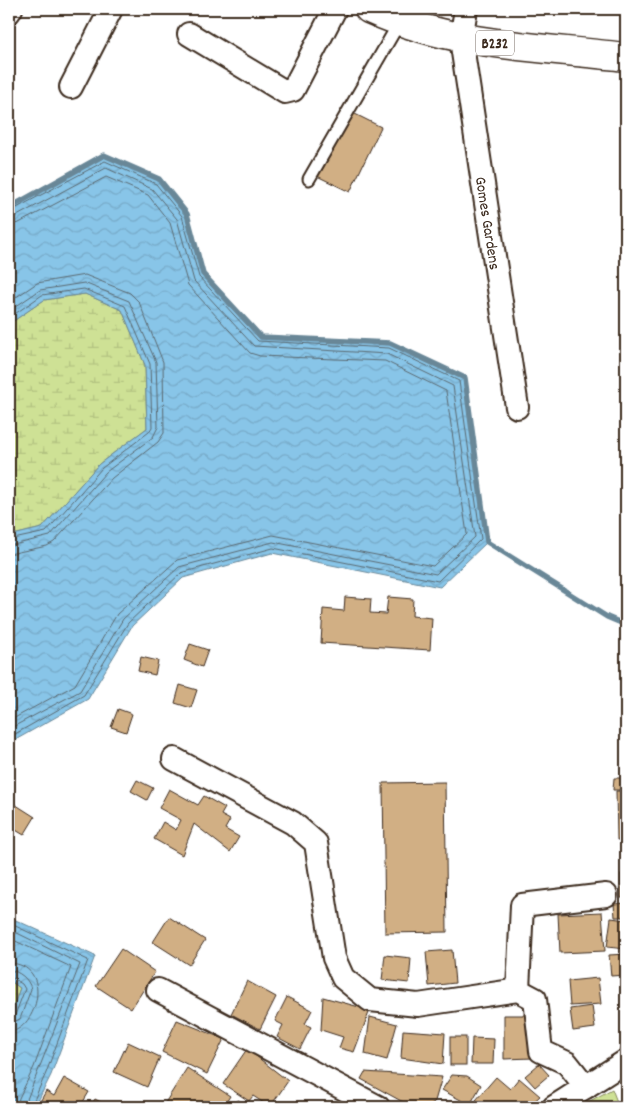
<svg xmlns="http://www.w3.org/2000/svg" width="635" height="1116" font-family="Dekko,sans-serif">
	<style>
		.green { fill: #cee195; stroke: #84865a }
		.wetland { fill: url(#wetland-marsh); stroke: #84865a }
		.water { fill: url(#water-waves); stroke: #698797 }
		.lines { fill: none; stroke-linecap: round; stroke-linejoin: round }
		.shore { stroke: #5a686f; stroke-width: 1 }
		.stream { stroke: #698797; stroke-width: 5.5 }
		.building { fill: #d1af84; stroke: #3b2a1e }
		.lane-casing { stroke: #3b2a1e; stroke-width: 15 }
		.street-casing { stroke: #3b2a1e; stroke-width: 26 }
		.primary-casing { stroke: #3b2a1e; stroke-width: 31 }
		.lane { stroke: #fff; stroke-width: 11 }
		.street { stroke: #fff; stroke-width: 22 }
		.primary { stroke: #fff; stroke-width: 28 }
		.labels { text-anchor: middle; stroke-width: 4; stroke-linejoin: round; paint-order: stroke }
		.shield { fill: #fff; stroke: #766a62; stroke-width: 1 }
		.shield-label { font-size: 15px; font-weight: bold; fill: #3b2a1e }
		.street-label { font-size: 16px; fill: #3b2a1e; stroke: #fff }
	</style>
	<defs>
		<pattern id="wetland-marsh" width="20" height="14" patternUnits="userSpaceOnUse" patternTransform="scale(1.25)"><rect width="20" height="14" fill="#cee195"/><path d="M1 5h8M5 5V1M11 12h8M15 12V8" fill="none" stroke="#b2c180"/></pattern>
		<pattern id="water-waves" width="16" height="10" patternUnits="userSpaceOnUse" patternTransform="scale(1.25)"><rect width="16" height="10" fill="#88c5e8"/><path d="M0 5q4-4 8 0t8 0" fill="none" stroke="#76a9c7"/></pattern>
	</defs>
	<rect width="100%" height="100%" fill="#fff"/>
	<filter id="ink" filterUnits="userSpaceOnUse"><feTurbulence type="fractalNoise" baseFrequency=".02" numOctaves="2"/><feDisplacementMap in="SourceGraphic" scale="10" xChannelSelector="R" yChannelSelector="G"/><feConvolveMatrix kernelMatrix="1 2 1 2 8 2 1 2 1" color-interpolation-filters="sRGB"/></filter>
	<g filter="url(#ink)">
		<polygon class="green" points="612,1089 619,1107 579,1107"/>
		<g class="wetland">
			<polygon points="85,294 122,310 145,365 147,428 99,464 42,528 9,536 9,324 44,300"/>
			<polygon points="9,980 20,988 9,1019"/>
		</g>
		<g class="water">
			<polygon points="104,155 159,179 187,214 203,274 261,337 390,343 465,378 487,542 440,587 272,553 183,578 132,626 88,699 17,739 9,740 9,536 42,528 99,464 147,428 145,365 122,310 85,294 44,300 9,324 9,208"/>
			<polygon points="9,917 95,956 51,1075 35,1107 9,1107 9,1019 20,988 9,980"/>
		</g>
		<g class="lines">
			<g class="shore">
				<polyline points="9,212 105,161 156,184 182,216 199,277 258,341 389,348 459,381 481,539 438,581 273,548 181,573 128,623 84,695 15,734 9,735"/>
				<polyline points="9,218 15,217 106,168 152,189 177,219 194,281 254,346 387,354 453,386 475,537 436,574 273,542 179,567 123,619 80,691 9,729"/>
				<polyline points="9,225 19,223 106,177 148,195 170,223 188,285 250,353 260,356 385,361 446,391 467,534 433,566 273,535 177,560 117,614 75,685 9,721"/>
				<polyline points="9,302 37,283 85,275 130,293 139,302 163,362 164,433 158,442 112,478 54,542 47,546 9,554"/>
				<polyline points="9,311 40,290 84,283 129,301 156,362 158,427 153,437 106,472 50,536 9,546"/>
				<polyline points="9,318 42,295 84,289 125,306 150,364 152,427 149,432 102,468 46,532 9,540"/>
				<polyline points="9,923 88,960 46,1073 31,1107"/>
				<polyline points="9,929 80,964 24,1107"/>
				<polyline points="9,938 71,967 34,1067 19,1098 17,1107"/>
				<path d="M9,963C54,964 38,1030 9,1032"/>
				<path d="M9,970C19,971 29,979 31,989L20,1019L9,1024"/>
				<polyline points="9,976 22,984 25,989 15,1015 9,1018"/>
			</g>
			<polyline class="stream" points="9,208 104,155 159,179 187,214 203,274 261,337 390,343 465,378 487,542 607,617 626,625"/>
		</g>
		<g class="building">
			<polygon points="349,111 381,127 350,192 317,176"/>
			<polygon points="345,597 371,599 370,613 386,614 388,597 413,599 412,616 432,618 430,650 321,643 323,609 344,611"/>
			<polygon points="190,644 208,650 202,667 184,660"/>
			<polygon points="141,657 158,661 155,675 138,671"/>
			<polygon points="180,685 197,690 191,708 175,703"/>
			<polygon points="118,709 132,714 126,732 111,727"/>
			<polygon points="614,778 626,778 626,790 613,790"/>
			<polygon points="137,780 153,788 147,800 131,791"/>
			<polygon points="445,782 447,932 385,933 383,783"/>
			<polygon points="169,789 198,805 204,796 225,808 221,815 230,820 225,829 239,837 230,852 194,824 182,855 154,839 163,822 176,830 181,820 159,808"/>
			<polygon points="616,791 626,791 626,840 617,840"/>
			<polygon points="13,803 35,817 24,835 9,826 9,810"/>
			<rect x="621" y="874" width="5" height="24"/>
			<polygon points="626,903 626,917 615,917 614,904"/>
			<polygon points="602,912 605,951 560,953 558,914"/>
			<polygon points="169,917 205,940 189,965 153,942"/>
			<polygon points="611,918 626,920 626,949 607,947"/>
			<polygon points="121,949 155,972 131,1009 96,986"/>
			<polygon points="452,950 455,983 429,986 426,952"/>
			<polygon points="626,954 626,975 611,976 609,955"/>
			<polygon points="385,955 411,958 409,983 382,980"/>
			<polygon points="598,978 601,1004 570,1006 568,981"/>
			<polygon points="247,981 276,997 260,1029 231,1014"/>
			<polygon points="287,997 312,1010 305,1024 311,1027 300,1049 277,1037 283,1025 275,1021"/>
			<polygon points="323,997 370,1010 354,1052 339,1048 343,1037 321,1030"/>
			<polygon points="592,1006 595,1028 573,1031 570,1009"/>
			<polygon points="504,1015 533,1015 533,1058 504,1059"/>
			<polygon points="370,1017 397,1024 387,1060 365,1054"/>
			<polygon points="177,1020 224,1039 207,1074 162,1052"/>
			<polygon points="403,1030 445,1033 443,1064 401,1058"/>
			<rect x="450" y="1037" width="16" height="28"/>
			<polygon points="472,1038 494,1039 493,1064 471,1064"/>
			<polygon points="128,1042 160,1057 147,1087 114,1072"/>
			<polygon points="247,1049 288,1081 270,1107 253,1096 249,1101 223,1084"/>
			<polygon points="539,1064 549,1075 535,1087 525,1076"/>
			<polygon points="187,1068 230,1096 223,1107 172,1107 165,1103"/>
			<polygon points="365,1072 442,1077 435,1101 428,1107 412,1107 361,1079"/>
			<polygon points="452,1075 467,1076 481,1085 470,1105 442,1090"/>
			<polygon points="496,1077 510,1089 519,1078 540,1096 528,1107 485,1107 476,1100"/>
			<polygon points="64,1078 89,1092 80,1107 37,1107 46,1091 54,1096"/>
			<polygon points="95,1099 110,1107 90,1107"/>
			<polygon points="238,1100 249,1107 234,1107"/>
		</g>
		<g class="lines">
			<g class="lane-casing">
				<polyline id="lane" points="309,179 399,23"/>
			</g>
			<g class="street-casing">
				<g id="street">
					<polyline points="466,9 461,39 517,407"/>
					<polyline points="9,12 11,9"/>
					<polyline points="189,34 285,92 293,90 335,9"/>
					<polyline points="71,87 111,9"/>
					<polyline points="174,759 293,823 316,843 334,958 343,978 370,1000 418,1005 518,990 535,999 541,1051 567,1063 586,1087"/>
					<polyline points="158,990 378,1107"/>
					<polyline points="518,990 522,905 606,895"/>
					<polyline points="554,1107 626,1061"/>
				</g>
			</g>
			<g class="primary-casing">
				<path id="primary" d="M369,9C451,46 538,47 626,57"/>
			</g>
			<use href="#lane" class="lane"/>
			<use href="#street" class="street"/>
			<use href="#primary" class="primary"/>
		</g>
	</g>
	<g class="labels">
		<rect class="shield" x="476" y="30.5" width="38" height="25" rx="4"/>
		<g class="shield-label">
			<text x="495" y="48">B232</text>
		</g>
		<g class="street-label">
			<text transform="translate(489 223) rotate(81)" y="6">Gomes Gardens</text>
		</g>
	</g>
	<rect width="635" height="1116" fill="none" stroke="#fff" stroke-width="30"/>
	<rect x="15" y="15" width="605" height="1086" fill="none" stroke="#3b2a1e" stroke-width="2" filter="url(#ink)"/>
</svg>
